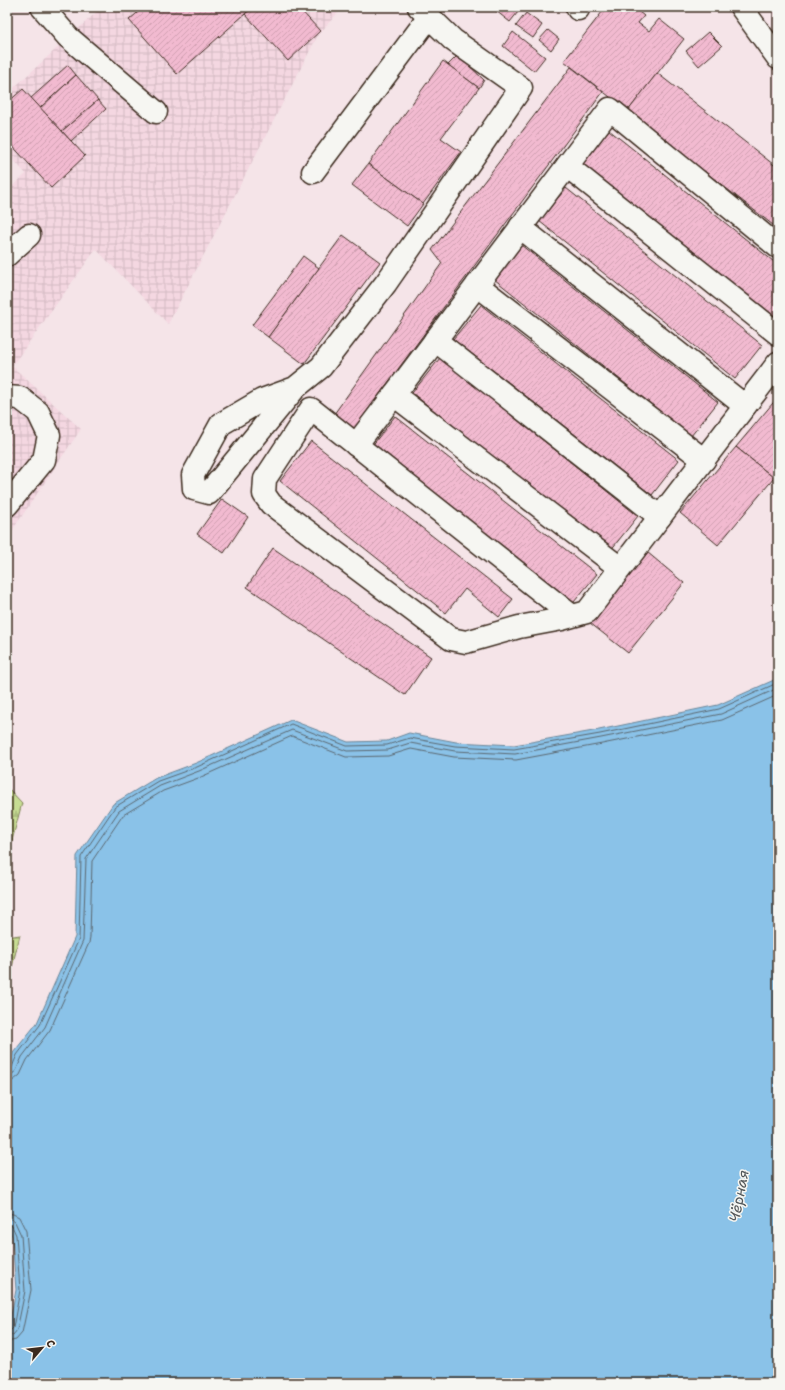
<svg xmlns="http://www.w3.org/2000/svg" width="785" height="1390" font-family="'Shantell Sans',sans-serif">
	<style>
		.industrial { fill: url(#industrial-grid) }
		.forest { fill: url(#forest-firs); stroke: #818458 }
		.water { fill: #8ac2e8; stroke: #6a8597 }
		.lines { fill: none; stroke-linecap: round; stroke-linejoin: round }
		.shore { stroke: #5b676f; stroke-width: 1 }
		.building { fill: url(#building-hatch); stroke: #3b2a1e }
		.minor-casing { stroke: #3b2a1e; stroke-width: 25 }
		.minor { stroke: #f6f6f2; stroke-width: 22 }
		.labels { text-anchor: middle; stroke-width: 3; stroke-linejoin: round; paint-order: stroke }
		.water-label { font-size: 15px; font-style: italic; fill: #53585b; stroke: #f6f6f2 }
	</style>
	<defs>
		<pattern id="industrial-grid" width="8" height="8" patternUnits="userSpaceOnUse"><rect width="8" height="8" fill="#f4d7e1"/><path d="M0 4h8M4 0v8" fill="none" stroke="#d2b9c1"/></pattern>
		<pattern id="forest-firs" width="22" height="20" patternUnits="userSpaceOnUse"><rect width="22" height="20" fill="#c7dd93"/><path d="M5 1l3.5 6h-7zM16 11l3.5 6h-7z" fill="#acbe7e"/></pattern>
		<pattern id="building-hatch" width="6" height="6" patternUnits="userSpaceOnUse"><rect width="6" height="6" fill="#f2bad0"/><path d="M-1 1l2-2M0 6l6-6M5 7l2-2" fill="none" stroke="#d0a0b2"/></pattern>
	</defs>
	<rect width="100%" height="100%" fill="#f5e4e8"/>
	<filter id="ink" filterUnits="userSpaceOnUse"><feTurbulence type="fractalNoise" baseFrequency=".025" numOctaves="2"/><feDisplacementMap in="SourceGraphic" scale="8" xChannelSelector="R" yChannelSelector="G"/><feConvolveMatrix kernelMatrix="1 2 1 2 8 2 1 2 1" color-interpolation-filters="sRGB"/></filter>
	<g filter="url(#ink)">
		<polygon class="industrial" points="102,7 343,7 318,35 168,324 96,249 12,366 81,429 7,538 7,191 26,174 7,152 7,94"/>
		<g class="forest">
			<polygon points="7,787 22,803 10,848 7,849"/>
			<polygon points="20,935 7,987 7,937"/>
		</g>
		<polygon class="water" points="778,675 778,1383 7,1383 7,1336 16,1290 12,1236 7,1224 7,1070 13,1053 37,1023 75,937 77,856 113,804 156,778 196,763 291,720 348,742 387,741 409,733 456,742 514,745 599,730 718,705 774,680"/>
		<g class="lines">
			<g class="shore">
				<polyline points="7,1070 12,1067 17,1055 40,1025 79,939 81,857 115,807 158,781 197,767 291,724 347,746 387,745 410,738 455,746 514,749 600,734 719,709 775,684 778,682"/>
				<polyline points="7,1075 12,1074 16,1071 22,1057 45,1027 83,941 86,859 119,811 160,786 199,771 292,730 347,751 388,750 410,743 455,751 515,754 601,738 721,714 778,688"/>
				<polyline points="7,1081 14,1080 20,1075 27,1060 50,1030 89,943 90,937 92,861 123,815 163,791 201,777 292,736 346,757 388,756 411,749 454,757 516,760 602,744 722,720 778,695"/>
				<polyline points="7,1213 13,1214 19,1217 26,1231 31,1290 22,1333 16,1340 7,1342"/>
				<polyline points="7,1219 11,1219 15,1222 21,1235 25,1291 17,1330 13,1335 7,1336"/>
				<polyline points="7,1224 12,1226 16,1235 20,1290 13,1328 11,1330 7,1331"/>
			</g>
		</g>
		<g class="building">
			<polygon points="144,7 253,7 177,74 129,20"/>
			<polygon points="253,7 298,7 320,31 288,61 245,14"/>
			<polygon points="500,7 522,7 510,22 496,11"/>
			<polygon points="606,7 633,7 644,16 638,23 649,31 659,19 684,39 628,111 564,61"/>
			<polygon points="526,13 542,25 533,38 516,26"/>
			<polygon points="548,30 559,39 551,50 539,40"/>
			<polygon points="513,32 545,57 534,71 503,46"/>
			<polygon points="708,32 722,46 699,66 686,51"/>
			<polygon points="458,55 484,80 479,88 448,65"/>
			<polygon points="443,61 479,88 441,138 461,152 423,204 368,164"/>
			<polygon points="68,65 76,75 40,108 31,98"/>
			<polygon points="571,67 603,92 353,430 334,414 442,263 432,250"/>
			<polygon points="657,73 778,168 778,229 628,111"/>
			<polygon points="76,75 98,100 62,131 40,108"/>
			<polygon points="23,89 85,156 51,188 7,140 7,103"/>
			<polygon points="98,100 106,109 71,141 62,131"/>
			<polygon points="609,130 778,265 778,322 581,165"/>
			<polygon points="368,164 423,204 407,226 352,185"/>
			<polygon points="566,188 762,345 735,379 539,221"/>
			<polygon points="343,235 380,262 304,364 268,337"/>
			<polygon points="521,245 718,402 691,436 494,279"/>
			<polygon points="303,256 319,268 268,337 252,325"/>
			<polygon points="481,305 679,460 652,495 453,339"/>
			<polygon points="440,358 638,516 610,551 412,393"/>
			<polygon points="778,397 778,473 774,478 736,447"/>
			<polygon points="395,416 597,574 569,608 368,451"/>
			<polygon points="311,441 513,599 499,617 465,589 446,613 280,481"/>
			<polygon points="736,447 774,478 718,545 680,513"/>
			<polygon points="222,499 248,517 224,553 197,534"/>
			<polygon points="273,548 431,657 405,695 247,587"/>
			<polygon points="647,552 684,583 628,653 590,623"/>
		</g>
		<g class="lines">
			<g class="minor-casing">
				<g id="minor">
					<polyline points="42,7 68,37 156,112"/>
					<polyline points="577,7 578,9"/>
					<polyline points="741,7 778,58"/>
					<polyline points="567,166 778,334"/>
					<polyline points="313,172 429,17"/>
					<polyline points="520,227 745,406"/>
					<polyline points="7,255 29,235"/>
					<polyline points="477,285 704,460"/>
					<polyline points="435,340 660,517"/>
					<polyline points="295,388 262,400 221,424 193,475 194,489 209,493 295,388 321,367 386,283 521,88 453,40 419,7"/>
					<polyline points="394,395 610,109 778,247"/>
					<polyline points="7,397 20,398 38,412 49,435 44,460 7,505"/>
					<polyline points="356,445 394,395 620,568"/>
					<polyline points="572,616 311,409 265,479 264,494 271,504 451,639 466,642 519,627 562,619 587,612 778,363"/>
				</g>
			</g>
			<use href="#minor" class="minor"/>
		</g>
	</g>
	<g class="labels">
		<g class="water-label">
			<text transform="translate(739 1196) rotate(-79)" y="5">Чёрная</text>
		</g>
	</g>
	<rect width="785" height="1390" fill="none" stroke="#f6f6f2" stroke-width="24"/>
	<rect x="12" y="12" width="761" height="1366" fill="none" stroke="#3b2a1e" stroke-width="1.5" filter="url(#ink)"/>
	<g transform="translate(42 1348) rotate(62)" stroke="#f6f6f2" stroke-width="3" paint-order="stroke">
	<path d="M0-3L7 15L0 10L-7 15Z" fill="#3b2a1e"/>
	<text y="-6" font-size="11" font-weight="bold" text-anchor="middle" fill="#3b2a1e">С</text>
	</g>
</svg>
